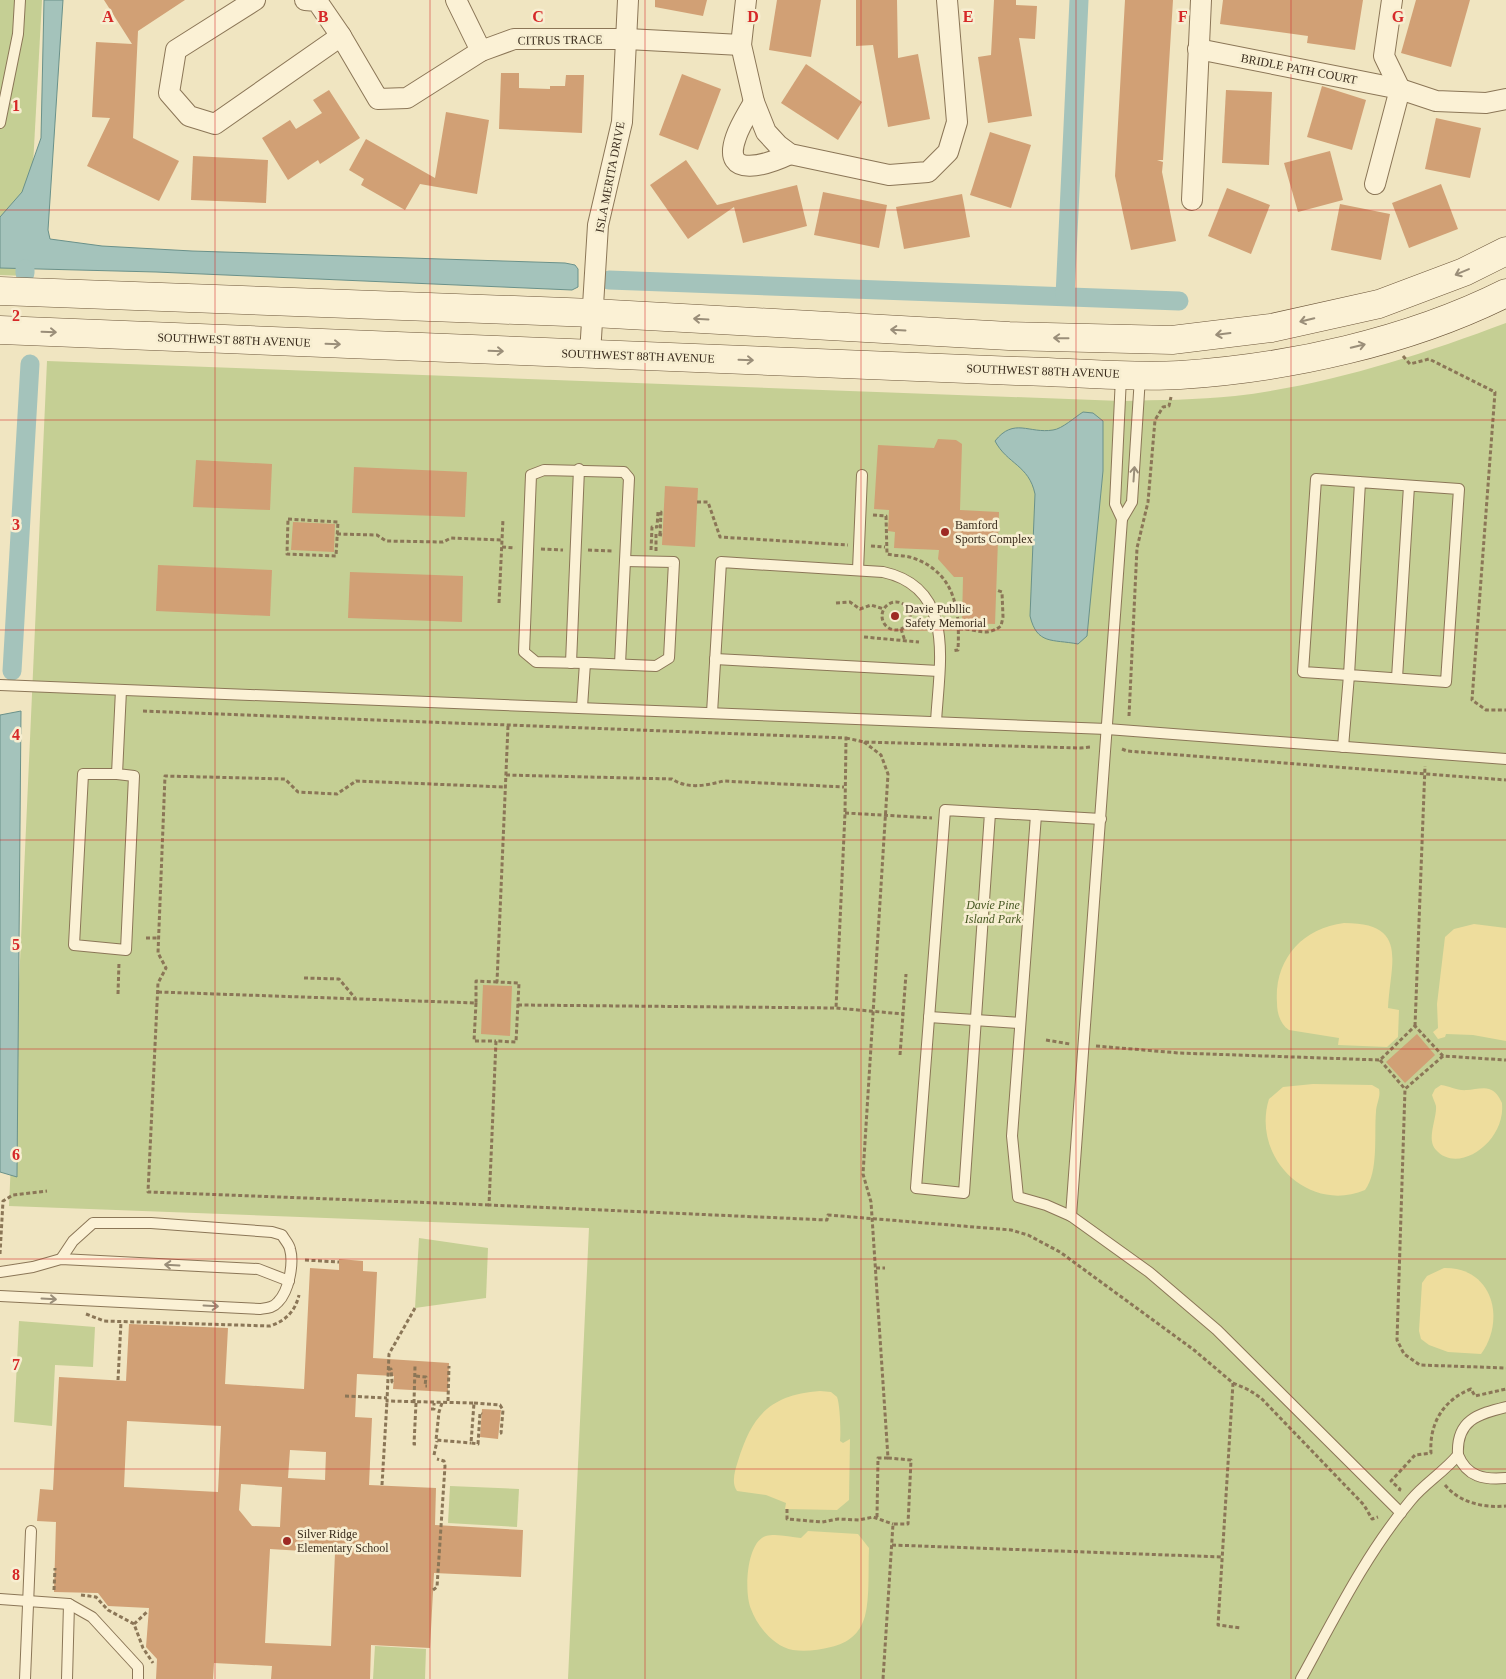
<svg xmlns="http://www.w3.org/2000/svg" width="1506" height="1679" font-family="'Times New Roman',serif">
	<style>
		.green { fill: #c5cf94 }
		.sand { fill: #eedd9d }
		.water { fill: #a4c3bb; stroke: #6a918a }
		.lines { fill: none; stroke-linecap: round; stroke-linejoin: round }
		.canal { stroke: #a4c3bb; stroke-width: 19 }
		.building { fill: #d1a075; fill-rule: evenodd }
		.service-casing { stroke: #8b7657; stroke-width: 12 }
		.minor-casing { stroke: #8b7657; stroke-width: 22 }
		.secondary-casing { stroke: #6d573b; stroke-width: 29 }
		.path { stroke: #8b7657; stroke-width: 3; stroke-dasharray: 4 2.5; stroke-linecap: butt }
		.service { stroke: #fbf1d5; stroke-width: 10 }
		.minor { stroke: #fbf1d5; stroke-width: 20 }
		.secondary { stroke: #fbf1d5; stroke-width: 28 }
		.oneway { stroke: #9a8e79 }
		.grid { fill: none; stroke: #d62828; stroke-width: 1; stroke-opacity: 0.55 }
		.poi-dot { fill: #9e2a24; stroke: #f7eed1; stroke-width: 2 }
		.labels { text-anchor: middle; stroke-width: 5; stroke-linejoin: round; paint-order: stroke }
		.street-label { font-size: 12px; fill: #3a2c1d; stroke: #f7eed1 }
		.poi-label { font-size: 12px; fill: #3a2c1d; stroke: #f7eed1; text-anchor: start }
		.park-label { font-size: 12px; font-style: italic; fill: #475822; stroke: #f7eed1 }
		.grid-label { font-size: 16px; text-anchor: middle; font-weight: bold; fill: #d62828; stroke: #f7eed1; stroke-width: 5; stroke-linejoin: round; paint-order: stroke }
	</style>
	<rect width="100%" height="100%" fill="#f0e5c1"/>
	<g class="green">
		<polygon points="0,0 42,0 27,276 0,275"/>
		<path d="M1506,323V1679H568L589,1228L9,1206L47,361L1121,401C1159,400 1197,400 1235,396C1328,385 1418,356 1506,323Z"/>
		<polygon points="419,1238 488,1248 486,1298 415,1308"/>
		<polygon points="19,1321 95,1327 93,1367 55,1365 52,1426 14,1422"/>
		<polygon points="450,1486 519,1489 517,1527 448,1523"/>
		<polygon points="375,1646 426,1649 425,1679 373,1679"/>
	</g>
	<g class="sand">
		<path d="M1344,923C1410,923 1390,963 1388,1008L1399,1010L1398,1037L1387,1047L1338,1045L1339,1038L1289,1030C1280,1024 1277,1013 1277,1003C1274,960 1302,928 1344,923Z"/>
		<polygon points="1474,924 1506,928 1506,1041 1473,1035 1446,1034 1445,1037 1438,1039 1433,1032 1438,1028 1437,1004 1445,937 1454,929"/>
		<path d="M1313,1084L1372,1085L1379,1089C1381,1097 1376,1104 1376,1112C1374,1133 1379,1172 1365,1190C1308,1214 1251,1157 1269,1099L1283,1087Z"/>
		<path d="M1441,1085C1450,1086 1457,1091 1467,1090C1473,1090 1483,1087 1489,1089C1496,1091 1499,1097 1502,1103C1506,1142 1458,1175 1436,1150C1426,1139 1437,1119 1436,1106C1435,1102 1433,1099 1432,1095L1435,1089Z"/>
		<path d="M1444,1268C1493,1267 1506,1320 1481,1354L1448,1352L1429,1345L1421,1339L1419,1331L1422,1283L1427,1276Z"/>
		<path d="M820,1391L831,1392L837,1397C840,1404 841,1433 840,1441L843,1443L850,1439L849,1500L837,1510L785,1509L786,1503L766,1495L737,1491C731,1483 735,1470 738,1461C752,1415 770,1395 820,1391Z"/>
		<path d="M808,1531L858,1534L869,1548C868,1568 870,1597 865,1616C860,1634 848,1643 831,1647C819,1650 805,1652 793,1650C774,1647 757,1626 751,1609C744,1593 746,1542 766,1536C776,1533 790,1537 801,1538Z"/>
	</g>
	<g class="water">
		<polygon points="44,0 63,0 48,230 50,239 102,246 192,251 565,263 575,265 578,269 578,287 572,290 156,272 0,268 0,217 22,192 41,138"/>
		<path d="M1083,412L1093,413L1103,421V471L1087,636L1078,644C1052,639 1037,645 1030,616L1035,494C1029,465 1007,464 995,441C1014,417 1029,434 1053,430C1062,429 1075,417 1083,412Z"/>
		<polygon points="21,711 17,1177 0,1172 0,715"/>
	</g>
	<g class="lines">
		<g class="canal">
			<polyline points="25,269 25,273"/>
			<polyline points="609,280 1179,301"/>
			<polyline points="1065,296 1079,0"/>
			<polyline points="12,671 30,364"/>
		</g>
	</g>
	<g class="building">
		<polygon points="104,0 185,0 138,31 133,138 179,161 159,201 87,166 110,118 92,117 96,42 132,44"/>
		<polygon points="655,0 707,0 703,16 655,7"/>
		<polygon points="777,0 821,0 811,57 769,50"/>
		<polygon points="856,0 897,0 898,58 918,54 930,119 888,127 873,45 856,46"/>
		<polygon points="994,0 1016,0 1016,5 1037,6 1035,39 1019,38 1032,116 988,123 978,57 991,55"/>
		<polygon points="1125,0 1173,0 1163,160 1157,160 1163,162 1162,172 1176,241 1131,250 1115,176"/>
		<polygon points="1223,0 1363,0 1355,50 1307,43 1308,36 1220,24"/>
		<polygon points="1416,0 1470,0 1451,67 1401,53"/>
		<polygon points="806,64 862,102 838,140 781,103"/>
		<polygon points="501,73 519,73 519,88 550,89 550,86 565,86 566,75 584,75 582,133 499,129"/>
		<polygon points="682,74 721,89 698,150 659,135"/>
		<polygon points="1322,86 1366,100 1352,150 1307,137"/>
		<polygon points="329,90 360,138 320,164 318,160 288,180 262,138 290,120 296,129 322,113 313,100"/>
		<polygon points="1226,90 1272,92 1269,165 1222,163"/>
		<polygon points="446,112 489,120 477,194 420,184 405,210 361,185 364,179 349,170 366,139 435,178"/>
		<polygon points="1436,118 1481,128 1470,178 1425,169"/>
		<polygon points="990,132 1031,145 1011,208 970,195"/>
		<polygon points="1330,151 1343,200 1298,212 1284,163"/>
		<polygon points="193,156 268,160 266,203 191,200"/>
		<polygon points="686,160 717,205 797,185 807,226 743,243 734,207 688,239 650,185"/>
		<polygon points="1441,184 1458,229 1409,248 1392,203"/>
		<polygon points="1227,188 1270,205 1251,254 1208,236"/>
		<polygon points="823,192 887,205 879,248 814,235"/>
		<polygon points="962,194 970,237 904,249 896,207"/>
		<polygon points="1340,204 1390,214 1381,260 1331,250"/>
		<polygon points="938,439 956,440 962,444 960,510 999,512 995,624 962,623 963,577 954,577 938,559 939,550 894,548 895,532 888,531 889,510 874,509 878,445 934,448"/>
		<polygon points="196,460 272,464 270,510 193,507"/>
		<polygon points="354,467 467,472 465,517 352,513"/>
		<polygon points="665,486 698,488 695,547 662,545"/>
		<polygon points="293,522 335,524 334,552 291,550"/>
		<polygon points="158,565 272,570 270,616 156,611"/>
		<polygon points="350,572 463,576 462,622 348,618"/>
		<polygon points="483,985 512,986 510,1036 481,1034"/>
		<polygon points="1417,1034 1435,1055 1405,1083 1386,1062"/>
		<path d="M339,1259L363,1261V1271L377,1272L373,1358L449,1363L448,1392L393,1389L394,1376L357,1374L355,1417L372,1418L369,1485L436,1488L435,1525L523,1530L521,1577L434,1573L430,1648L371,1645L370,1679H271L272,1666L214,1663L213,1679H156L157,1659L146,1647L149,1608L108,1606L98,1593L54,1592L56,1522L37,1521L40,1489L53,1490L59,1377L126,1381L129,1324L228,1328L225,1384L304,1389L310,1268L339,1270ZM127,1421L221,1426L218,1492L124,1487ZM290,1450L326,1452L325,1480L288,1478ZM241,1484L282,1487L280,1527L252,1526L239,1510ZM270,1549L335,1553L331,1646L265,1643Z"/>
		<polygon points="482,1409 501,1410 498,1439 480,1437"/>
	</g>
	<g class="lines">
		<g class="service-casing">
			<g id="service">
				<polyline points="0,123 18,34 20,0"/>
				<polyline points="1121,377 1115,504 1122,519"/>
				<polyline points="858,570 862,475"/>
				<polyline points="715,659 939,671"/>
				<polyline points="571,663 579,469"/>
				<polyline points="585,663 536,662 524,652 531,475 544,470 624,472 629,478 620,664"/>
				<polyline points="1397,678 1409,486"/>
				<polyline points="0,685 1107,729 1506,759"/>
				<polyline points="582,707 585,663 656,666 669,658 674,562 625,561"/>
				<path d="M712,713L721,562L883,572C957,588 939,665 936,722"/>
				<polyline points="1343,747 1349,675 1303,672 1316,479 1459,489 1446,682 1349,675 1360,482"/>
				<polyline points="117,774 134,776 126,950 74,945 83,774 117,774 121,690"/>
				<polyline points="990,813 964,1193 916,1188 945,810 1101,819"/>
				<polyline points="1036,815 1012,1136 1018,1197 1046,1205 1071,1216 1149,1272 1217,1330 1401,1513"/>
				<polyline points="929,1017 1020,1023"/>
				<polyline points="1071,1216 1122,519 1132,502 1140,377"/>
				<polyline points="0,1272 33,1267 61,1259 258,1269 289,1281"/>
				<path d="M0,1296L260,1309C267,1308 273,1308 278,1302C289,1291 294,1263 290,1249C289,1244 284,1239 282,1235L272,1232L151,1223H93L73,1241L61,1259"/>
				<path d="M1458,1455C1467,1477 1484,1480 1506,1478"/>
				<polyline points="0,1599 69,1604 92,1617 138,1667 138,1679"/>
				<polyline points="25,1679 31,1531"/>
				<polyline points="67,1679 69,1604"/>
				<path d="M1301,1679C1335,1617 1366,1554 1411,1500C1425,1483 1444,1472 1458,1455C1456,1420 1478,1414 1506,1407"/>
			</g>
		</g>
		<g class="minor-casing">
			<g id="minor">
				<polyline points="255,0 176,50 169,93 189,116 215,124 341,36 317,1 305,0"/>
				<polyline points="456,0 481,51"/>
				<polyline points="746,0 741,45 754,102 766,132 778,145 790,154 889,175 928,172 948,152 957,122 947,0"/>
				<polyline points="341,36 378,99 407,98 481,51 514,39 627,39 741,45"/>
				<polyline points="1198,49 1400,89 1436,101 1486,103 1506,99"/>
				<path d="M754,102C748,113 740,125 736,137C720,182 771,163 790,154"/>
				<polyline points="1375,184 1400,89 1384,56 1392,0"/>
				<polyline points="1192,200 1201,0"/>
				<polyline points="590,354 598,225 622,122 628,0"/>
			</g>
		</g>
		<g class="secondary-casing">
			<g id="secondary">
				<polyline points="0,291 593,313 1009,336 1172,340 1271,328 1379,304 1464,272 1506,251"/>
				<path d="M0,330L1016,371C1070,372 1126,378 1180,375C1288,368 1408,342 1506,293"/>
			</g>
		</g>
		<g class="path">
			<polyline points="1403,356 1410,364 1429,359 1495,392 1472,700 1486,710 1506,710"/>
			<polyline points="697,502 708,502 720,537 848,545"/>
			<path d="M873,515L886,516L887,554C895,556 905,555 913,558C956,573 960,611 958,650L952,651"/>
			<polygon points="288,519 338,522 336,556 287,554"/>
			<polyline points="337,534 377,535 386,541 443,542 451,538 502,540"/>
			<polyline points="871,546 885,547"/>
			<polyline points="502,547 515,548"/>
			<polyline points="541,549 563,550"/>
			<polyline points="588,550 612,551"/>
			<polyline points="651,550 652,527 657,527 658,512 661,512 660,535"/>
			<polyline points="656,551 656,534 662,535"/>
			<circle cx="896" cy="616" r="14"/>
			<polyline points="499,603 503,519"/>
			<polyline points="836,603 850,602 860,609 871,605 884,609"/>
			<polyline points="901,629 905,641"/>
			<path d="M959,629C976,628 985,638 1001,626L1003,617L1002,592L996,590"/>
			<polyline points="864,637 919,642"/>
			<polyline points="143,711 846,738 845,813 836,1008"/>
			<polyline points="1129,716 1137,548 1148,502 1155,420 1163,407 1169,406 1171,397"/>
			<polyline points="508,726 497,982 519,983 516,1042 496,1041 489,1205 827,1220 828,1215 1011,1230 1028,1235 1060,1252 1194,1350 1233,1383 1218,1625 1241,1628"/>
			<polyline points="846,738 864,742 1080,748 1091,747"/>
			<polyline points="864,742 881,755 888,774 863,1174 871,1202 888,1458 911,1460 908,1524 893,1524 883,1679"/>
			<polyline points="1122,749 1127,751 1506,780"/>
			<path d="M506,775L672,779C687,789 705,786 723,781L844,787"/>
			<polyline points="845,813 932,818"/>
			<polyline points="146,938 159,938"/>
			<polyline points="304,978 339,979 355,998"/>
			<polyline points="158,992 476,1003 476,981 497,982"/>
			<polyline points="118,994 119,962"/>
			<polyline points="476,1003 474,1041 496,1041"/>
			<polyline points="518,1005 836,1008 903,1014"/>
			<polyline points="1415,1026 1425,766"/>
			<polyline points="1046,1040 1070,1044"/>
			<polyline points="1096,1046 1179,1053 1380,1060 1415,1026 1443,1056 1506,1060"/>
			<polyline points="900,1055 906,974"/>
			<polyline points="1443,1056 1405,1089 1397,1340 1404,1354 1420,1365 1506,1368"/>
			<polyline points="1380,1060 1405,1089"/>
			<polyline points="489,1205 148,1192 158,983 166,968 158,953 165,776 285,779 298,792 337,794 356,781 505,787"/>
			<polyline points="0,1254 3,1201 13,1195 47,1191"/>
			<polyline points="305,1260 339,1262"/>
			<polyline points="876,1268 885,1268"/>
			<polyline points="415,1308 389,1354 387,1401 474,1403 471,1443 478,1444 480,1413 482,1414"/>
			<path d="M86,1314L104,1321L270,1326C285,1321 295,1312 299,1295"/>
			<polyline points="388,1369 391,1369 392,1382 394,1383"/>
			<polyline points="416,1376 426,1377 425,1386 427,1386"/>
			<polyline points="118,1380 121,1322"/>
			<polyline points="1233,1383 1249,1390 1261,1398 1364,1505 1372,1519 1378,1517"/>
			<polyline points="345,1396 387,1398"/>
			<polyline points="448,1401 449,1366"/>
			<polyline points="414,1403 415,1366"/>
			<polyline points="416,1403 414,1444 417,1444"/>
			<polyline points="442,1403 439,1412 436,1440 471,1443"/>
			<polyline points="474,1403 500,1405 503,1410 501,1433 499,1433"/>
			<polyline points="431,1409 434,1409 434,1403"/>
			<polyline points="434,1455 437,1441"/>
			<polyline points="382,1485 387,1401"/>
			<path d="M1445,1485C1460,1503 1484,1508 1506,1506"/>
			<path d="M1399,1491L1400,1489L1391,1481L1415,1455L1431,1453C1429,1424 1443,1400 1471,1389L1475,1396L1506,1389"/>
			<polyline points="787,1509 787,1519 822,1522 838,1519 859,1520 873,1517 893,1524"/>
			<polyline points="877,1517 878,1458 888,1458"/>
			<polyline points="892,1545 1223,1557"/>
			<polyline points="54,1590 55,1568"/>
			<polyline points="433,1590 437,1587 445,1466 444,1461 437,1459"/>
			<polyline points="81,1595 96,1597 108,1610 134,1624 143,1648 153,1663"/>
			<polyline points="134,1624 147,1612"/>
		</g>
		<use href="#service" class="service"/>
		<use href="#minor" class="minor"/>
		<use href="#secondary" class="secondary"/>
	</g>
	<defs><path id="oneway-shaft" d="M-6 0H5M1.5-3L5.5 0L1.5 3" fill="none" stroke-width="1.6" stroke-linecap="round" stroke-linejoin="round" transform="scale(1.25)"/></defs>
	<g class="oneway">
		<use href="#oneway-shaft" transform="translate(1462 272) rotate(157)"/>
		<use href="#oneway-shaft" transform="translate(701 319) rotate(-177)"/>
		<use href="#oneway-shaft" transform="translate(1307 320) rotate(167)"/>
		<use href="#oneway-shaft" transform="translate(898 330) rotate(-177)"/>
		<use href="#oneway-shaft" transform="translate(49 332) rotate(2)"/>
		<use href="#oneway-shaft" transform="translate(1223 334) rotate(173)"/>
		<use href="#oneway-shaft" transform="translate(1061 338) rotate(-179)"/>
		<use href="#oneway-shaft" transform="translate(333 344) rotate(2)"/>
		<use href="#oneway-shaft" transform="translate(1358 346) rotate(-14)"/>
		<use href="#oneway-shaft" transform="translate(496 351) rotate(2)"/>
		<use href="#oneway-shaft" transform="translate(746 360) rotate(2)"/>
		<use href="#oneway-shaft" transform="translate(1134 474) rotate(-86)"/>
		<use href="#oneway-shaft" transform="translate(172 1265) rotate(-177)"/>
		<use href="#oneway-shaft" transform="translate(49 1299) rotate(3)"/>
		<use href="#oneway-shaft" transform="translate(211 1306) rotate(3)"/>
	</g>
	<path class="grid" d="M215,0V1679M430,0V1679M645,0V1679M861,0V1679M1076,0V1679M1291,0V1679M0,210H1506M0,420H1506M0,630H1506M0,840H1506M0,1049H1506M0,1259H1506M0,1469H1506"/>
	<g class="poi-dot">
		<circle cx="945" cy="532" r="5"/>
		<circle cx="895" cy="616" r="5"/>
		<circle cx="287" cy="1541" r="5"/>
	</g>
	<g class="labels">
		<g class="street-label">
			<text transform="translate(560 40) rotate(-1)" y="4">CITRUS TRACE</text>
			<text transform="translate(1299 69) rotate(11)" y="4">BRIDLE PATH COURT</text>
			<text transform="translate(610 177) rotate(-79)" y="4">ISLA MERITA DRIVE</text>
			<text transform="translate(234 340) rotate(2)" y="4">SOUTHWEST 88TH AVENUE</text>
			<text transform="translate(638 356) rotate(2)" y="4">SOUTHWEST 88TH AVENUE</text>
			<text transform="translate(1043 371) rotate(2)" y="4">SOUTHWEST 88TH AVENUE</text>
		</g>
		<g class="poi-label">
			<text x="955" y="529">Bamford<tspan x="955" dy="14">Sports Complex</tspan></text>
			<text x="905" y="613">Davie Publlic<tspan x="905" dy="14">Safety Memorial</tspan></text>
			<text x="297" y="1538">Silver Ridge<tspan x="297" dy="14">Elementary School</tspan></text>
		</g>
		<g class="park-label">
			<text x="993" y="909">Davie Pine<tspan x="993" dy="14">Island Park</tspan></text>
		</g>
	</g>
	<g class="grid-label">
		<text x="108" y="22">A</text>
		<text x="323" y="22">B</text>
		<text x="538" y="22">C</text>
		<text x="753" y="22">D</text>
		<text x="968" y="22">E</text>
		<text x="1183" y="22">F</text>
		<text x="1398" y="22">G</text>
		<text x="16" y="111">1</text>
		<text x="16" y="321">2</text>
		<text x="16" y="530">3</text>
		<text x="16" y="740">4</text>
		<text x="16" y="950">5</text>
		<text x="16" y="1160">6</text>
		<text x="16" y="1370">7</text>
		<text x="16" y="1580">8</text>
	</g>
</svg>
